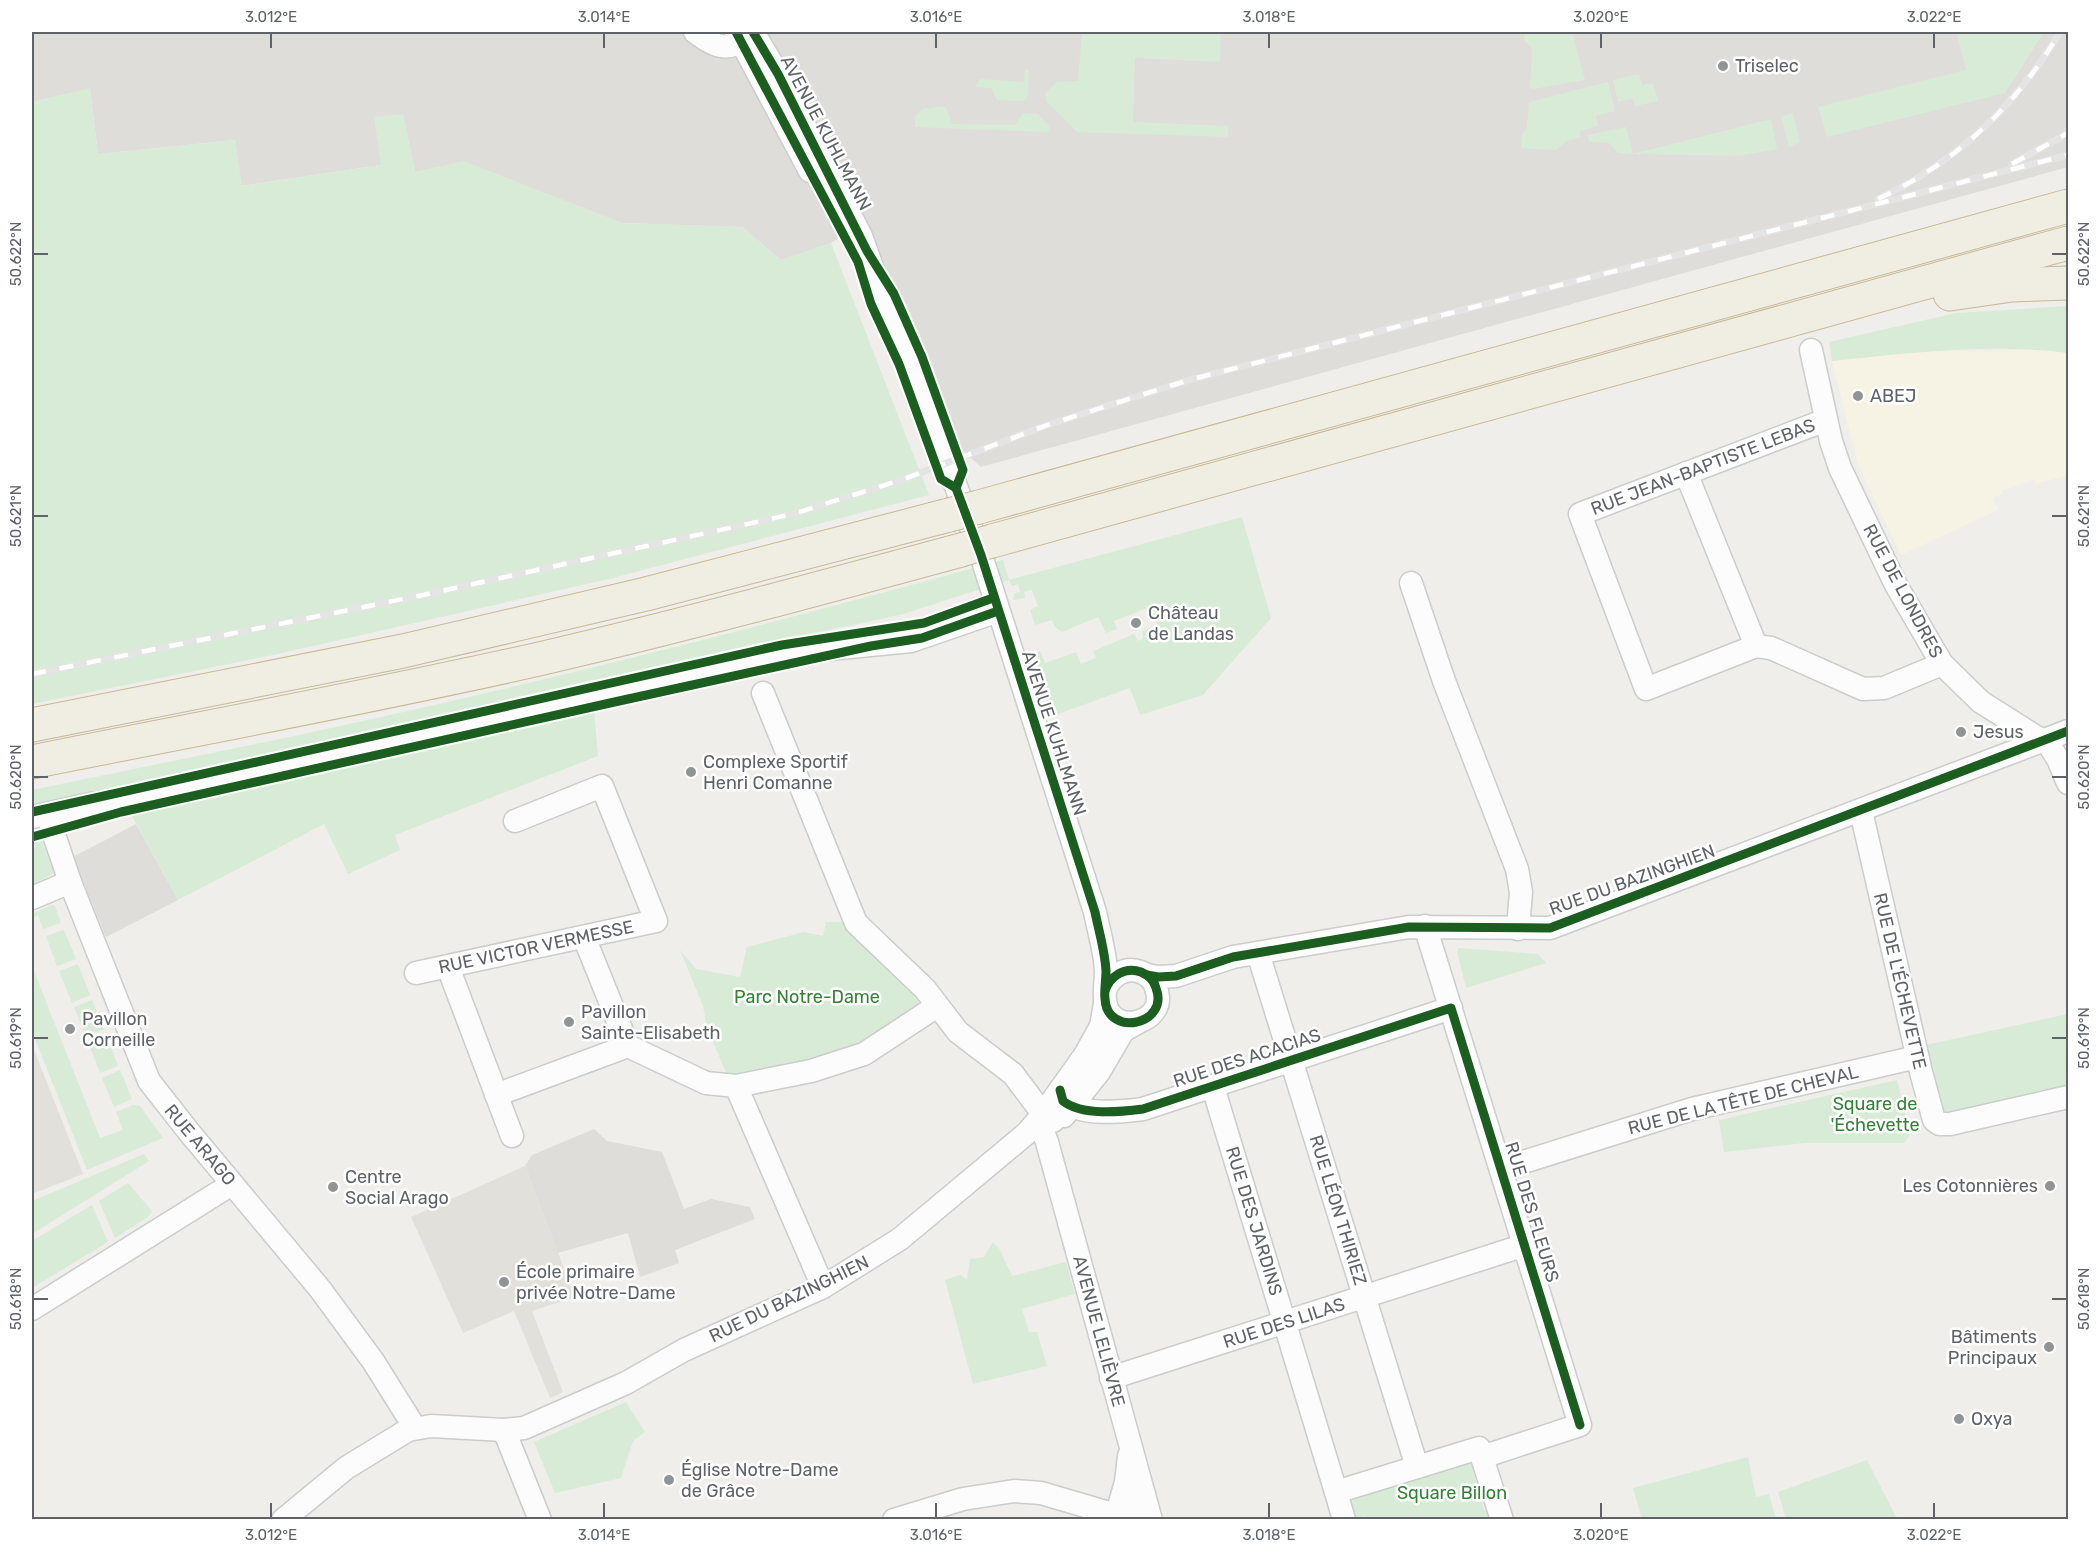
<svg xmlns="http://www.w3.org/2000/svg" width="2100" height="1551" font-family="Rubik,sans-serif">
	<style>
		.commercial { fill: #f7f3e4 }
		.industrial { fill: #dfddda }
		.education { fill: #e2e0da }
		.green { fill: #d8ebd6 }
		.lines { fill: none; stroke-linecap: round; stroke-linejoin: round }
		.minor-casing { stroke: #cbcccc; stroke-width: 25 }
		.highway-casing { stroke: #c8b996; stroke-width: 35 }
		.minor { stroke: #fdfcfc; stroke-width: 22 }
		.highway { stroke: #f0ede3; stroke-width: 33 }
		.rail-casing { stroke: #e4e4e4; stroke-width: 7 }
		.rail { stroke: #fff; stroke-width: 4.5; stroke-dasharray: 14; stroke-linecap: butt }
		.highway-bridge-casing { stroke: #c8b996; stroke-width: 35; stroke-linecap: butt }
		.highway-bridge { stroke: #f0ede3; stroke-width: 33 }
		.cycleway-casing { stroke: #fff; stroke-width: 13 }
		.cycleway { stroke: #1b5e20; stroke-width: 9 }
		.ticks { fill: none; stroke: #5f6368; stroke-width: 2 }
		.poi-dot { fill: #919496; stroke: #fff; stroke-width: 2 }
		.labels { text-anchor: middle; stroke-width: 5; stroke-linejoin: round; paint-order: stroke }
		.poi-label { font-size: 18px; fill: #5f6368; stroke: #fff; text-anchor: start }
		.street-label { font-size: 18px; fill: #5f6368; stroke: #fff }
		.park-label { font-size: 18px; fill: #348238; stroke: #fff }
		.neatline { fill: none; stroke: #5f6368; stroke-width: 2 }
		.ticks-label { font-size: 15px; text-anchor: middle; fill: #5f6368 }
	</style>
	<rect width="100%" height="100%" fill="#efeeea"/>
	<polygon class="commercial" points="2043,350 2068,353 2068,475 2036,484 2035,479 2002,491 2003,493 1993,498 1998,510 1901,555 1858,464 1832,361 1928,351"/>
	<g class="industrial">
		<polygon points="32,32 713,32 717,34 720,32 2068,32 2068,167 981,467 962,450 919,337 865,223 831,243 781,260 742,227 622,223 464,162 415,172 403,115 381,165 241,186 235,140 98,154 90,89 32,102"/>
		<polygon points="136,824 178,900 106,937 73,857"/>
		<polygon points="594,1129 607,1141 662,1152 684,1209 711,1199 750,1207 755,1219 675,1250 679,1263 640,1277 628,1233 558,1253 525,1166 532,1155"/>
	</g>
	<g class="education">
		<polygon points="32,1045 83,1174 32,1194"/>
		<polygon points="525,1166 575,1297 532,1311 563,1392 550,1398 514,1311 463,1333 411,1217"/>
	</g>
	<g class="green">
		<polygon points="1082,32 1221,32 1220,62 1135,58 1133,122 1228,126 1228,137 1077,132 1046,101 1045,93 1057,82 1078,81"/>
		<polygon points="1525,32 1572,32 1585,80 1533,89 1530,87 1532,49 1524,40"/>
		<polygon points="1956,32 2044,32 2005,93 1827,137 1818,107 1966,70"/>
		<polygon points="1025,69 1029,70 1028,96 1024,101 997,100 991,88 975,87 980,79 1024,82"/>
		<polygon points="1639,74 1642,85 1653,83 1658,101 1635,106 1633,98 1618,102 1613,80"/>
		<polygon points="1608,82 1615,111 1596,116 1598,126 1579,131 1581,137 1567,141 1556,150 1521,148 1522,134 1527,127 1529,102"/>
		<polygon points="90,88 98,154 235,140 242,186 381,165 374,117 403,114 415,172 464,161 622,223 742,227 781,260 831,243 929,495 609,579 273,655 32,704 32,102"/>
		<polygon points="945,106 952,124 1015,125 1023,113 1038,114 1049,126 1049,130 1047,132 915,127 915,116 922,109"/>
		<polygon points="1793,113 1800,142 1789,147 1781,116"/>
		<polygon points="1771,119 1777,149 1739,156 1633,154 1618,153 1609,143 1589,142 1587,135 1626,127 1633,154"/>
		<path d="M2068,306V353C1991,343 1910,353 1832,361L1829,342L1956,313Z"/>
		<path d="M1242,517L1271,618L1203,695L1140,715L1130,688L1044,719L1026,658L1040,651L1045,663L1076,652L1081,664L1096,658L1093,651L1134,634L1138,641L1143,639L1142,631L1157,624L1150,607L1114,621L1117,629L1106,633L1098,617L1062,632L1055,627L1052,620L1035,625L1030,610L1038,606L1032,590L1024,592L1025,598L1013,600L1014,593L1020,592L1018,584L1012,586L1009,580L900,615L767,643L732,653L733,681L594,712L598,756L395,835L400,850L348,874L324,824L178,900L132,816L41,839L54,873L32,885V790C151,765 271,742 390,715C596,669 800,616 1003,560L1009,580Z"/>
		<polygon points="52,905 55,906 61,923 43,929 38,915 32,918 32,914"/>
		<polygon points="826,922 844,922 918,994 918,1011 851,1050 762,1074 728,1077 707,1028 703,1006 680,950 696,969 740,977 747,947 804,932 823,936"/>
		<polygon points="64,930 76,959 57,966 46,936"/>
		<polygon points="1459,948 1538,954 1546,963 1466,988 1457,951"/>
		<polygon points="78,964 90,995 72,1003 59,971"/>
		<polygon points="32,966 100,1138 123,1130 116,1112 133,1105 140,1106 163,1138 87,1170 32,1031"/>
		<polygon points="92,1000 104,1029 86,1037 74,1007"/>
		<polygon points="2068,1014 2068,1091 1950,1117 1941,1113 1921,1046"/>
		<polygon points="106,1035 118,1066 100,1073 88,1042"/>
		<polygon points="120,1070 132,1099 114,1107 102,1078"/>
		<polygon points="1897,1080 1910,1135 1904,1143 1804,1143 1724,1152 1719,1120"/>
		<polygon points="144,1154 149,1161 32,1234 32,1201"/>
		<polygon points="128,1183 152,1211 148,1217 115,1238 99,1201"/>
		<polygon points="92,1205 108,1242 32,1288 32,1241"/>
		<polygon points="993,1242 999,1248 1012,1276 1066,1262 1075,1294 1022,1309 1029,1332 1037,1332 1047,1366 973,1384 945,1280 960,1275 967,1279 970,1259 984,1257"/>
		<polygon points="626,1402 645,1432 633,1441 621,1478 555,1493 534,1442"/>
		<polygon points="1748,1457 1756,1497 1769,1494 1776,1519 1642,1519 1633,1488"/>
		<polygon points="1476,1459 1483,1467 1473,1471 1484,1510 1495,1507 1491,1518 1368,1520 1366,1516 1356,1519 1351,1503 1356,1497"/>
		<polygon points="1867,1460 1897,1519 1786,1519 1778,1492"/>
	</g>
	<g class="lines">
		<g class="minor-casing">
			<g id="minor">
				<path d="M695,32C720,50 726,51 755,36"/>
				<polyline points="736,32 810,171"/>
				<path d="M753,32L778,74L861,236L888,311L909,357L981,555L1095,912C1099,932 1105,951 1106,971C1106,980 1104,990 1105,999C1107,1038 1170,1025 1156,988C1154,980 1148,975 1141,972C1125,966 1110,976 1105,991"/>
				<polyline points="1811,350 1831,441 1840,468 1896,585 1942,664 1981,702 2049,745 2058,759 2068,783"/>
				<polyline points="1686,473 1756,646 1771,648 1863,689 1884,688 1942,664"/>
				<polyline points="1411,583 1444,681 1517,869 1521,892 1518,929"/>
				<polyline points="1756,646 1646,689 1580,514 1826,420"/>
				<polyline points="763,693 856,923 925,989 958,1032 1013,1074 1043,1114 1053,1121"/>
				<polyline points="1861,811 1921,1072 1934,1120 1939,1124 1950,1124 2068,1097"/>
				<polyline points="32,817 91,804 129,800 789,653 911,641 998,611"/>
				<polyline points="51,826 70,882 149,1081 189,1132 320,1289 373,1361 415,1428"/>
				<polyline points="32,898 70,882"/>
				<polyline points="1425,926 1580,1425 1482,1457"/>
				<polyline points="584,937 628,1046"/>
				<polyline points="1258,953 1417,1467"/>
				<polyline points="448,967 512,1136"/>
				<polyline points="416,973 656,921 602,786 515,821"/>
				<polyline points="1147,975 1158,977 1176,976 1233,957 1409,927 1550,928 2068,731"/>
				<polyline points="1105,1004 1101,1026 1085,1055 1043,1114 1041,1126 1047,1142 1151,1520"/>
				<polyline points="736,1086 811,1071 864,1054 937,1006"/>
				<polyline points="1213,1087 1336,1492"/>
				<path d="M1060,1090L1063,1101C1082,1116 1120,1112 1143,1109L1451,1008"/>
				<polyline points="496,1095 628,1046 706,1083 736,1086 823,1287"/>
				<polyline points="1064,1116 1099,1072 1123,1031 1137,1023"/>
				<polyline points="1501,1169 1692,1109 1917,1057"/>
				<polyline points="32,1309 232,1184"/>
				<polyline points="1111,1378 1525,1245"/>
				<polyline points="504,1430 540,1520"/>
				<polyline points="283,1520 346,1468 408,1430 431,1426 504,1430 524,1428 626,1383 684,1350 823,1287 900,1239 1027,1133 1043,1114"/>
				<polyline points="894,1520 963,1499 1014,1491 1041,1493 1116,1515 1137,1508 1144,1495"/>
				<polyline points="1115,1520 1126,1482 1129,1456"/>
				<polyline points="1344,1520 1336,1492 1479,1448 1502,1520"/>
			</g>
		</g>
		<g class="highway-casing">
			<g id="highway">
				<polyline points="1950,294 2012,285 2068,283"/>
				<polyline points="979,507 2068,206"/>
				<polyline points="992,541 2068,243"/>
				<polyline points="32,725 403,651 646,594 949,515"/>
				<path d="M32,762C201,728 371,697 539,659C681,626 821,588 961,550"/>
			</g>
		</g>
		<use href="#minor" class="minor"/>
		<use href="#highway" class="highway"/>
		<g class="rail-casing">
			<g id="rail">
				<polyline points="2012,164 2068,133"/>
				<path d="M1878,199C1957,162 2016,106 2060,32"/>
				<polyline points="32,674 423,595 793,514 904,479 1050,424 1189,380 2068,155"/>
			</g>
		</g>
		<use href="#rail" class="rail"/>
		<g class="highway-bridge-casing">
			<g id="highway-bridge">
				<polyline points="949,515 979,507"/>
				<polyline points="961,550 992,541"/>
			</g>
		</g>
		<use href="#highway-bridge" class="highway-bridge"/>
		<g class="cycleway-casing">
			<g id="cycleway">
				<polyline points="736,32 858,262 871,304 899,364 941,479 956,488"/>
				<polyline points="753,32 778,74 867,251 894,294 922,357 963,470 956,488"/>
				<path d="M956,488L981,555L1095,912C1099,932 1105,951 1106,971C1106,980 1104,990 1105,999C1107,1038 1170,1025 1156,988C1154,980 1148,975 1141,972C1125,966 1110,976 1105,991"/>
				<polyline points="32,812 782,645 924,623 993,598"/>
				<polyline points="32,837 121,812 619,701 871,646 922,638 998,611"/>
				<polyline points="1147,975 1158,977 1176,976 1233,957 1409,927 1550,928 2068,731"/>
				<path d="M1060,1090L1063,1101C1082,1116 1120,1112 1143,1109L1451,1008L1580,1425"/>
			</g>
		</g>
		<use href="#cycleway" class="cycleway"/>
	</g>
	<path class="ticks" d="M271,33V48M604,33V48M936,33V48M1269,33V48M1601,33V48M1934,33V48M33,254H48M2052,254H2067M33,516H48M2052,516H2067M33,777H48M2052,777H2067M33,1038H48M2052,1038H2067M33,1299H48M2052,1299H2067M271,1503V1518M604,1503V1518M936,1503V1518M1269,1503V1518M1601,1503V1518M1934,1503V1518"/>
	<g class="poi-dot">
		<circle cx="1723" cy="66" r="6"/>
		<circle cx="1858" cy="396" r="6"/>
		<circle cx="1136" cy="623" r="6"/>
		<circle cx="1961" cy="732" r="6"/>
		<circle cx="691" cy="772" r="6"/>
		<circle cx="569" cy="1022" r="6"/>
		<circle cx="70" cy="1029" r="6"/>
		<circle cx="2050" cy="1186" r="6"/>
		<circle cx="333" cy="1187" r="6"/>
		<circle cx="504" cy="1282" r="6"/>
		<circle cx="2049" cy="1347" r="6"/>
		<circle cx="1959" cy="1419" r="6"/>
		<circle cx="669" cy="1480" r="6"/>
	</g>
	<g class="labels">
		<g class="poi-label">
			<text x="1735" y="72">Triselec</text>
			<text x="1870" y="402">ABEJ</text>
			<text x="1148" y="619">Château<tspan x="1148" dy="21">de Landas</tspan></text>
			<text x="1973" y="738">Jesus</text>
			<text x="703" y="768">Complexe Sportif<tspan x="703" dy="21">Henri Comanne</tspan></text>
			<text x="581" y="1018">Pavillon<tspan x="581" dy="21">Sainte-Elisabeth</tspan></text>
			<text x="82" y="1025">Pavillon<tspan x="82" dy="21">Corneille</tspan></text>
			<text x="345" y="1183">Centre<tspan x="345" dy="21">Social Arago</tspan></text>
			<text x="2038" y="1192" text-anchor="end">Les Cotonnières</text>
			<text x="516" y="1278">École primaire<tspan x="516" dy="21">privée Notre-Dame</tspan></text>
			<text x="2037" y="1343" text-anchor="end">Bâtiments<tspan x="2037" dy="21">Principaux</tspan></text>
			<text x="1971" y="1425">Oxya</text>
			<text x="681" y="1476">Église Notre-Dame<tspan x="681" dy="21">de Grâce</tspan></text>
		</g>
		<g class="street-label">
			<text transform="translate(826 133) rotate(62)" y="6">AVENUE KUHLMANN</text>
			<text transform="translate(1703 467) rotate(-21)" y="6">RUE JEAN-BAPTISTE LEBAS</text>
			<text transform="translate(1903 591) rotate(62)" y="6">RUE DE LONDRES</text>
			<text transform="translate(1054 733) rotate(72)" y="6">AVENUE KUHLMANN</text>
			<text transform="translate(1632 880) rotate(-20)" y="6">RUE DU BAZINGHIEN</text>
			<text transform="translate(536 947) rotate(-12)" y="6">RUE VICTOR VERMESSE</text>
			<text transform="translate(1900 981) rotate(77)" y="6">RUE DE L'ÉCHEVETTE</text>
			<text transform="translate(1247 1058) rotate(-18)" y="6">RUE DES ACACIAS</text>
			<text transform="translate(1743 1100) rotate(-14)" y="6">RUE DE LA TÊTE DE CHEVAL</text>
			<text transform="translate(200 1145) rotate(50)" y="6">RUE ARAGO</text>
			<text transform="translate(1338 1210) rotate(73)" y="6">RUE LÉON THIRIEZ</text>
			<text transform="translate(1532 1212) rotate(73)" y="6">RUE DES FLEURS</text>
			<text transform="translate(1254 1221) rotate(73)" y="6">RUE DES JARDINS</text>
			<text transform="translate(789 1299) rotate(-26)" y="6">RUE DU BAZINGHIEN</text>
			<text transform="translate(1284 1323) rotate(-18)" y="6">RUE DES LILAS</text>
			<text transform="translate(1099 1331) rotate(75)" y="6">AVENUE LELIÈVRE</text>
		</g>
		<g class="park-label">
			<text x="807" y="1003">Parc Notre-Dame</text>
			<text x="1875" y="1110">Square de<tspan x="1875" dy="21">'Échevette</tspan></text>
			<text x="1452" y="1499">Square Billon</text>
		</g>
	</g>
	<rect width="2100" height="1551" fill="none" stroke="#ffffff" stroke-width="66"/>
	<rect x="33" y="33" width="2034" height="1485" class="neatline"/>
	<g class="ticks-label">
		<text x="271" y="22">3.012°E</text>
		<text x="604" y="22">3.014°E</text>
		<text x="936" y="22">3.016°E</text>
		<text x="1269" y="22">3.018°E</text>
		<text x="1601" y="22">3.020°E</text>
		<text x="1934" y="22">3.022°E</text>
		<text transform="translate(16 254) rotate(-90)" y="5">50.622°N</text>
		<text transform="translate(2084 254) rotate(-90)" y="5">50.622°N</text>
		<text transform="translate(16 516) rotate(-90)" y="5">50.621°N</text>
		<text transform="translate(2084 516) rotate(-90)" y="5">50.621°N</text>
		<text transform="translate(16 777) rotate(-90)" y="5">50.620°N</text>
		<text transform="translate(2084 777) rotate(-90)" y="5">50.620°N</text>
		<text transform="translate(16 1038) rotate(-90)" y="5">50.619°N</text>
		<text transform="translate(2084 1038) rotate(-90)" y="5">50.619°N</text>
		<text transform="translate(16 1299) rotate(-90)" y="5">50.618°N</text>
		<text transform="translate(2084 1299) rotate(-90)" y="5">50.618°N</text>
		<text x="271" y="1540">3.012°E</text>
		<text x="604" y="1540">3.014°E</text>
		<text x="936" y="1540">3.016°E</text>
		<text x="1269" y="1540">3.018°E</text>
		<text x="1601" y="1540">3.020°E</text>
		<text x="1934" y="1540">3.022°E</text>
	</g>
</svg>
